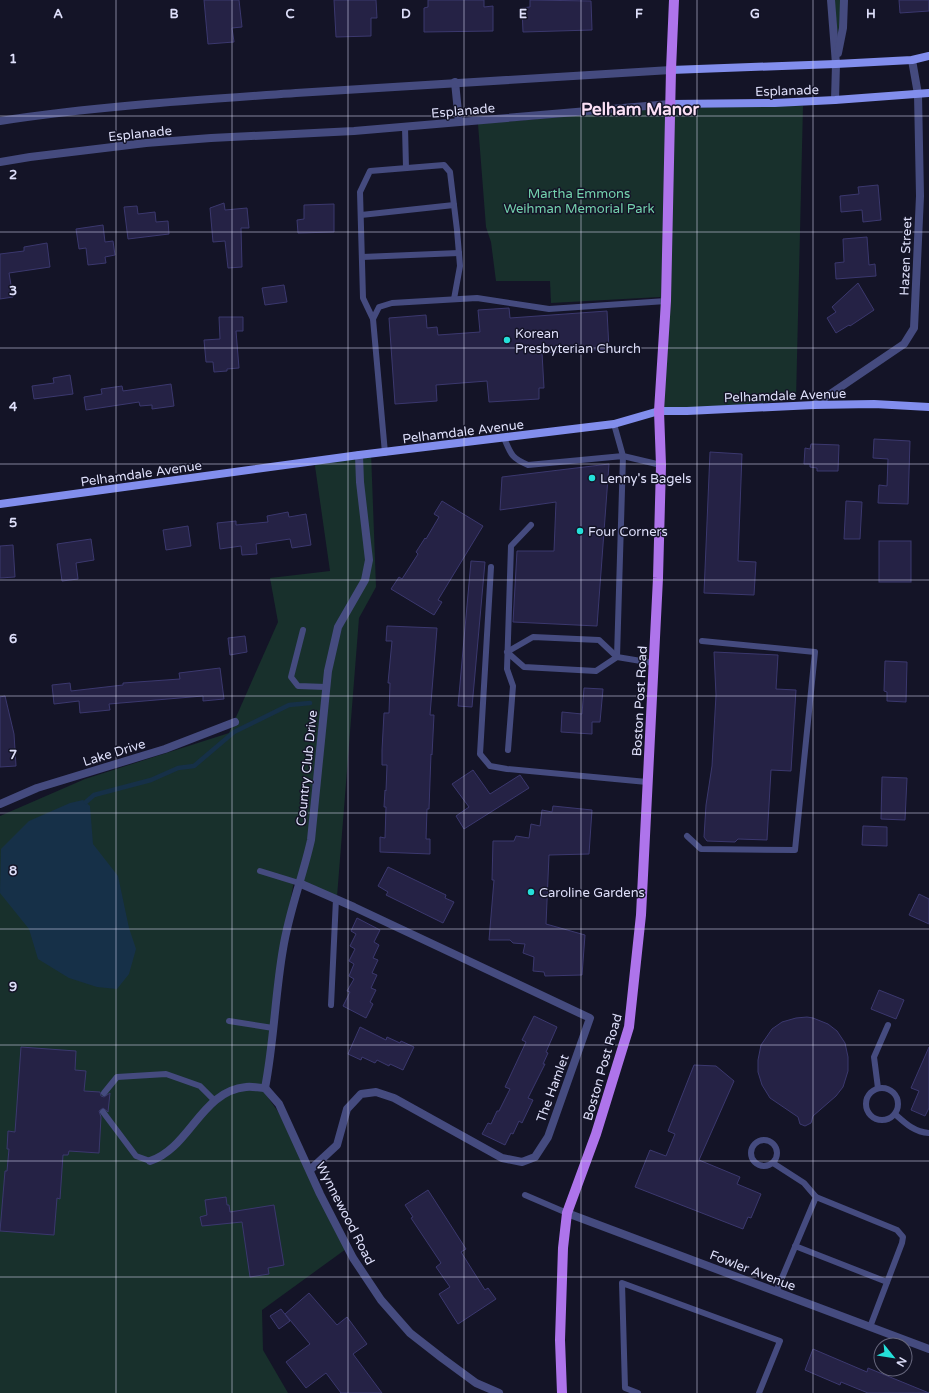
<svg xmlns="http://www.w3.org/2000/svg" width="929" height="1393" font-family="'Varela Round',sans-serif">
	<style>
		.green { fill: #18302c }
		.water { fill: #163048 }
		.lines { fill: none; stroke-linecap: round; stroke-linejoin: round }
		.stream { stroke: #163048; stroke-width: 4.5 }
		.building { fill: #252245; stroke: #3b386e }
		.lane { stroke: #454b7f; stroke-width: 6 }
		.street { stroke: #454b7f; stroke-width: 8 }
		.secondary { stroke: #828eed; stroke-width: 8 }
		.primary { stroke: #ae74eb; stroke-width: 10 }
		.grid { fill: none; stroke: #dedffa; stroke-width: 1; stroke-opacity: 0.55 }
		.poi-dot { fill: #25e0d9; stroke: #141427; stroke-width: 1.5 }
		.labels { text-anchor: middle; stroke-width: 3; stroke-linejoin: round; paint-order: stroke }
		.street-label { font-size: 13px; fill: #dedffa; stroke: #141427 }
		.park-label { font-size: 13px; fill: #73d1ad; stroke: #141427 }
		.poi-label { font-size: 13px; fill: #dedffa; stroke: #141427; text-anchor: start }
		.district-label { font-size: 17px; font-weight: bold; fill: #fbe0f5; stroke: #141427 }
		.grid-label { font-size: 13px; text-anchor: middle; font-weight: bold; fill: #dedffa; stroke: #141427; stroke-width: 3; stroke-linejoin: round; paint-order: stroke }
	</style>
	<rect width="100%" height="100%" fill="#141427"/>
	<g class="green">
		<polygon points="834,0 841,0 838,38"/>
		<polygon points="803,106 796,400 659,411 660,297 551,303 550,281 496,281 491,242 486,227 478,124 666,108"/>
		<polygon points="371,452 376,587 359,618 337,897 294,881 275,982 264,1092 279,1113 346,1249 262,1310 263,1350 288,1393 0,1393 0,816 85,779 229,733 278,622 270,578 330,571 314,459"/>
	</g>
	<polygon class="water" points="83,800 90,806 93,844 118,876 129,928 136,949 129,974 117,989 97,987 69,978 38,959 29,929 0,893 1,849 29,821 70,803"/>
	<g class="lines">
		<polyline class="stream" points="86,802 94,795 151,780 178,768 194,766 234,732 289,705 310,703"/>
	</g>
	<g class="building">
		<polygon points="204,0 239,0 242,27 232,28 234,42 208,44"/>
		<polygon points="334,0 376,0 377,18 371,18 371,36 336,37"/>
		<polygon points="428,0 484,0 484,7 493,6 493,31 424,32 424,8 428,7"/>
		<polygon points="530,0 591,1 592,30 523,32 522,8 530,7"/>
		<polygon points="899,0 929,0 929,11 900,13"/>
		<polygon points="878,185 881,220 863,222 862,210 841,212 840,196 859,194 858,187"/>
		<polygon points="224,203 225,210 247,208 249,228 241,228 242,267 228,268 225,241 213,242 210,208"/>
		<polygon points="334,204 334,232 298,233 297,220 304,219 304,205"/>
		<polygon points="137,206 138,214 155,212 156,222 168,221 169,234 128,239 124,207"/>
		<polygon points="103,225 105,242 113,241 115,255 105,257 106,263 88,265 86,248 79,249 76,229"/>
		<polygon points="867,237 869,265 875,264 876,276 836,279 835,263 844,262 843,239"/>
		<polygon points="47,243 50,267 9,273 13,297 0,299 0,254 24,251 24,247"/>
		<polygon points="858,283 874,310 850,326 849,325 836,333 827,318 836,312 832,307"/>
		<polygon points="284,285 287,302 265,305 262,288"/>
		<polygon points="509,308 510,318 607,311 609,349 542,353 544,388 539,388 539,399 489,402 487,381 436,385 437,401 395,404 389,318 426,315 427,328 437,327 438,335 480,332 478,310"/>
		<polygon points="219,317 243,317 243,331 236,331 239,368 227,369 227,371 214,372 213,362 206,362 204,340 220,339"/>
		<polygon points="70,375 73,394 34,399 32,386 54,383 53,378"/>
		<polygon points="171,384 174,406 152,409 152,405 140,406 139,402 86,410 84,397 102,394 101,389 122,386 123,391"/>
		<polygon points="874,439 910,441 908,504 878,503 879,485 887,486 888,459 873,458"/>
		<polygon points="811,444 839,445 838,471 817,471 817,468 810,467 810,464 804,464 805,448 810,449"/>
		<polygon points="710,452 742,454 738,561 756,562 754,595 704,593"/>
		<polygon points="609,464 597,626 513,622 517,551 554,551 556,502 500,510 502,477"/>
		<polygon points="442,501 483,526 438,600 442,602 434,615 391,589 399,577 402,579 418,554 416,552 425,538 426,539 439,517 434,514"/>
		<polygon points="846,501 862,502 860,539 844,539"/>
		<polygon points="288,512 289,517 306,514 311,545 292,548 290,539 256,544 257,554 242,555 241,546 220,549 217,523 236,521 236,525 268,522 267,516"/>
		<polygon points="188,526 191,546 166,550 163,530"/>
		<polygon points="91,539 94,560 76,563 78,579 62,581 57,544"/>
		<rect x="879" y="541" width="32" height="41"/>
		<polygon points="13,545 15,577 0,578 0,546"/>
		<polygon points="471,561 485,562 472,707 458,706"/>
		<polygon points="387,626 437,628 430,715 434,715 432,755 431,754 429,809 427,809 426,839 430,839 430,854 380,852 380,837 385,838 386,807 384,807 385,790 386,791 387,765 382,765 382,750 384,713 389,713 390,683 388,683 392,641 386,641"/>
		<polygon points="245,636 247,652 230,655 228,638"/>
		<polygon points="714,652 778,655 776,689 796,690 791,771 771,770 767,840 738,839 735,842 707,841 704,837 706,805 712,766 716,695"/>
		<polygon points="885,661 907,662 906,702 887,701 887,692 884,691"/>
		<polygon points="220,668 224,699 203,701 203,696 109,704 110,710 80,713 79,701 54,704 52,685 70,683 71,691 123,685 123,683 180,679 179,673"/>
		<polygon points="584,688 603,689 600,722 592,722 592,734 561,732 562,712 582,714"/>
		<polygon points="5,696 14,734 16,766 0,767 0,697"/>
		<polygon points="473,770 490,794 520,775 529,788 464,829 456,816 469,807 452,784"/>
		<polygon points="882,777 907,778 905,820 881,819"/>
		<polygon points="553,806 592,810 589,854 549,855 546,924 585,935 582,975 545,976 544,972 533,971 534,957 523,953 525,944 513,943 510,940 489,940 494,880 492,880 493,841 514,841 516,836 529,838 531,824 540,826 542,810 552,812"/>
		<polygon points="863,826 887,827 887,846 862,845"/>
		<polygon points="388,867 446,895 445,898 454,902 443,923 386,895 388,892 378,886"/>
		<polygon points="919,894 929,899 929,924 909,915"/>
		<polygon points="357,918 380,930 374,942 379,945 373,958 378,960 372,973 377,975 371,988 376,990 370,1002 373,1004 366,1018 343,1006 350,992 347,991 354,979 349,976 354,964 349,961 355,949 350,946 356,934 351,931"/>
		<polygon points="879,990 904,1000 896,1019 871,1009"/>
		<polygon points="534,1016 557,1027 546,1052 548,1053 543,1064 545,1064 528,1098 533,1100 522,1123 519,1121 513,1134 511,1133 505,1145 482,1134 488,1123 491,1124 497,1111 499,1111 510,1089 505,1087 526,1042 522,1040"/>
		<polygon points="807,1017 813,1018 828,1024 837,1031 845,1043 848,1057 848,1071 843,1087 836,1096 813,1116 811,1123 805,1126 800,1124 798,1117 770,1098 762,1085 758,1072 758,1060 761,1045 772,1029 782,1022 796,1018"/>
		<polygon points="360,1027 386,1040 387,1037 400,1043 401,1041 414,1047 403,1070 390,1064 389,1066 377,1060 375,1063 362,1057 361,1060 348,1054"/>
		<polygon points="21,1047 76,1051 75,1070 86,1071 84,1091 100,1092 101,1096 104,1097 110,1093 108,1112 103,1108 99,1111 101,1117 99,1153 69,1151 68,1155 63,1155 60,1199 57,1198 54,1235 0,1231 5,1171 7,1171 9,1149 7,1149 8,1131 15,1132"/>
		<polygon points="929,1047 929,1108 925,1116 911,1110 919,1091 911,1088"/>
		<polygon points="694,1065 716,1066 734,1081 699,1160 740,1177 737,1184 761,1194 751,1218 748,1217 743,1229 635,1187 650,1150 666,1156 675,1134 668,1131"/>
		<polygon points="428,1190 466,1249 461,1252 485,1290 488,1288 496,1299 458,1324 439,1294 450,1287 436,1267 441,1263 411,1218 413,1217 405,1205"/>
		<polygon points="226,1197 227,1205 229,1205 230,1212 274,1205 284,1265 268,1268 269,1274 250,1277 242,1222 202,1226 200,1217 207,1215 205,1200"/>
		<polygon points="309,1293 337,1325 347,1317 367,1344 353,1354 382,1393 341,1393 326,1373 306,1388 286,1362 310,1344 285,1314"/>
		<polygon points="281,1309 290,1321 279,1329 270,1316"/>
		<polygon points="813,1349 867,1372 868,1368 929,1393 868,1393 841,1382 840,1385 805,1370"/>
	</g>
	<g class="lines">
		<g class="lane">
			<polyline points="405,127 406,168"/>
			<polyline points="361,215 454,205"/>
			<polyline points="362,257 459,253"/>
			<polyline points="373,319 363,298 360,192 370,171 444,165 450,172 457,230 460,266 454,299"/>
			<polyline points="614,424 623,456 661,465"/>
			<path d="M504,438C511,454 511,458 528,465L623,456L617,657"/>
			<polyline points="385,453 373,319 379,307 392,303 477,298 549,309 666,301"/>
			<polyline points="491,567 480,754 490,766 507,769 647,782"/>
			<polyline points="303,630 291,677 298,686 326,687"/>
			<polyline points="617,657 596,671 524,667 507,652 533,637 599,640 617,657 653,663"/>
			<polyline points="508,750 513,686 507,669 511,546 531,525"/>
			<polyline points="687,836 701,849 795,850 815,652 702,641"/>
			<polyline points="260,871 299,883"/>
			<polyline points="331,1005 336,899"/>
			<polyline points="229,1021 273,1028"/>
			<polyline points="878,1088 874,1057 888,1025"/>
			<circle cx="882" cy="1104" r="16"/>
			<polyline points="104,1093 117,1077 166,1074 200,1086 214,1100"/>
			<polyline points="103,1112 136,1156 150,1161"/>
			<path d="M895,1114C905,1123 914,1132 929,1133"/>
			<circle cx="764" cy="1153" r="13"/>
			<polyline points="773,1163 804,1183 816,1197"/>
			<polyline points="525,1195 567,1213"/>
			<polyline points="795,1246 887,1282"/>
			<polyline points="776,1292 816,1197 897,1230 903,1237 902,1243 870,1327"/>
			<polyline points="638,1393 625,1388 622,1283 780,1341 759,1393"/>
		</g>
		<g class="street">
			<polyline points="831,0 836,64 835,100"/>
			<polyline points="838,53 843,28 844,0"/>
			<polyline points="455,82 459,122"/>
			<path d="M0,121C98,106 197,100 296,93C421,85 546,77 671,70"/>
			<polyline points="0,162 30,157 146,143 211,138 354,131 670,104"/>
			<polyline points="814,405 904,344 914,328 920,196 918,94 912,60"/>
			<polyline points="0,804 37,788 165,749 235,722"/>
			<polyline points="299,883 354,907 590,1018 548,1137 535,1157 522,1162 502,1158 394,1098 376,1092 361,1094 347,1109 337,1145 310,1170"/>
			<path d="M265,1088C274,1042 275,995 283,949C289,911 303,876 311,840L328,671L338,627L365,580L369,560L360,482L359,455"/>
			<polyline points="265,1088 279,1104 320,1194 353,1258 381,1300 410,1333 442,1358 476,1383 499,1393"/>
			<path d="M150,1161C190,1148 201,1091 246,1087C252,1086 259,1088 265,1088"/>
			<polyline points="567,1213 929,1349"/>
		</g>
		<g class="secondary">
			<polyline points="671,70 836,64 912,60 929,56"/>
			<polyline points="670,104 775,103 835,100 929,93"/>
			<polyline points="0,504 359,455 614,424 659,411 687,411 814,405 874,404 929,407"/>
		</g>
		<polyline class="primary" points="562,1393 560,1340 563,1248 567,1213 596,1134 629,1027 641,915 658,578 661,465 659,411 666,301 671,70 674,0"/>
	</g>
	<path class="grid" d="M116,0V1393M232,0V1393M348,0V1393M464,0V1393M581,0V1393M697,0V1393M813,0V1393M0,116H929M0,232H929M0,348H929M0,464H929M0,580H929M0,696H929M0,813H929M0,929H929M0,1045H929M0,1161H929M0,1277H929"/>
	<g class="poi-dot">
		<circle cx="507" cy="340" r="4"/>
		<circle cx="592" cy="478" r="4"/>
		<circle cx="580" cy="531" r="4"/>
		<circle cx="531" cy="892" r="4"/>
	</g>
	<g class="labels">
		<g class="street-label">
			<text transform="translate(787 90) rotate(-2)" y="5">Esplanade</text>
			<text transform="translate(463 110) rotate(-5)" y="5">Esplanade</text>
			<text transform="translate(140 133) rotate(-6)" y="5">Esplanade</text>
			<text transform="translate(905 256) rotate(-88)" y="5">Hazen Street</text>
			<text transform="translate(785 395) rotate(-2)" y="5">Pelhamdale Avenue</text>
			<text transform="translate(463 431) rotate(-7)" y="5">Pelhamdale Avenue</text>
			<text transform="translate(141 473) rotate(-8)" y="5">Pelhamdale Avenue</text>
			<text transform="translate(639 701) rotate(-87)" y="5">Boston Post Road</text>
			<text transform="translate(114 752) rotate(-17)" y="5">Lake Drive</text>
			<text transform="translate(306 768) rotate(-84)" y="5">Country Club Drive</text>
			<text transform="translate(602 1067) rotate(-74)" y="5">Boston Post Road</text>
			<text transform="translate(552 1088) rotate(-70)" y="5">The Hamlet</text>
			<text transform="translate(346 1213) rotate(63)" y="5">Wynnewood Road</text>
			<text transform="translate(753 1270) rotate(21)" y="5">Fowler Avenue</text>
		</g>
		<g class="park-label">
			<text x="579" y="198">Martha Emmons<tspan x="579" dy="15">Weihman Memorial Park</tspan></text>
		</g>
		<g class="poi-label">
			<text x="515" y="338">Korean<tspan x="515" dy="15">Presbyterian Church</tspan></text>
			<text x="600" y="483">Lenny's Bagels</text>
			<text x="588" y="536">Four Corners</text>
			<text x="539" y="897">Caroline Gardens</text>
		</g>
		<g class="district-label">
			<text x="640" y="115">Pelham Manor</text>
		</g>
	</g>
	<g class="grid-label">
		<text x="58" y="18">A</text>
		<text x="174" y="18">B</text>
		<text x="290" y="18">C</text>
		<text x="406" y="18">D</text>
		<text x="523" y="18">E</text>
		<text x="639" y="18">F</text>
		<text x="755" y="18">G</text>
		<text x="871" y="18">H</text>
		<text x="13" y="63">1</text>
		<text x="13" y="179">2</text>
		<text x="13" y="295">3</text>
		<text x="13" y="411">4</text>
		<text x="13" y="527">5</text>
		<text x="13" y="643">6</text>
		<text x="13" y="759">7</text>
		<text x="13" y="875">8</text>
		<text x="13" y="991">9</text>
	</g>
	<g transform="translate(893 1357) rotate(120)"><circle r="19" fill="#141427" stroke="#65657b"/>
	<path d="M0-3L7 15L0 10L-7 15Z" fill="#25e0d9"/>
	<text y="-6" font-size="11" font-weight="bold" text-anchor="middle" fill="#dedffa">N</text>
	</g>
</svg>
